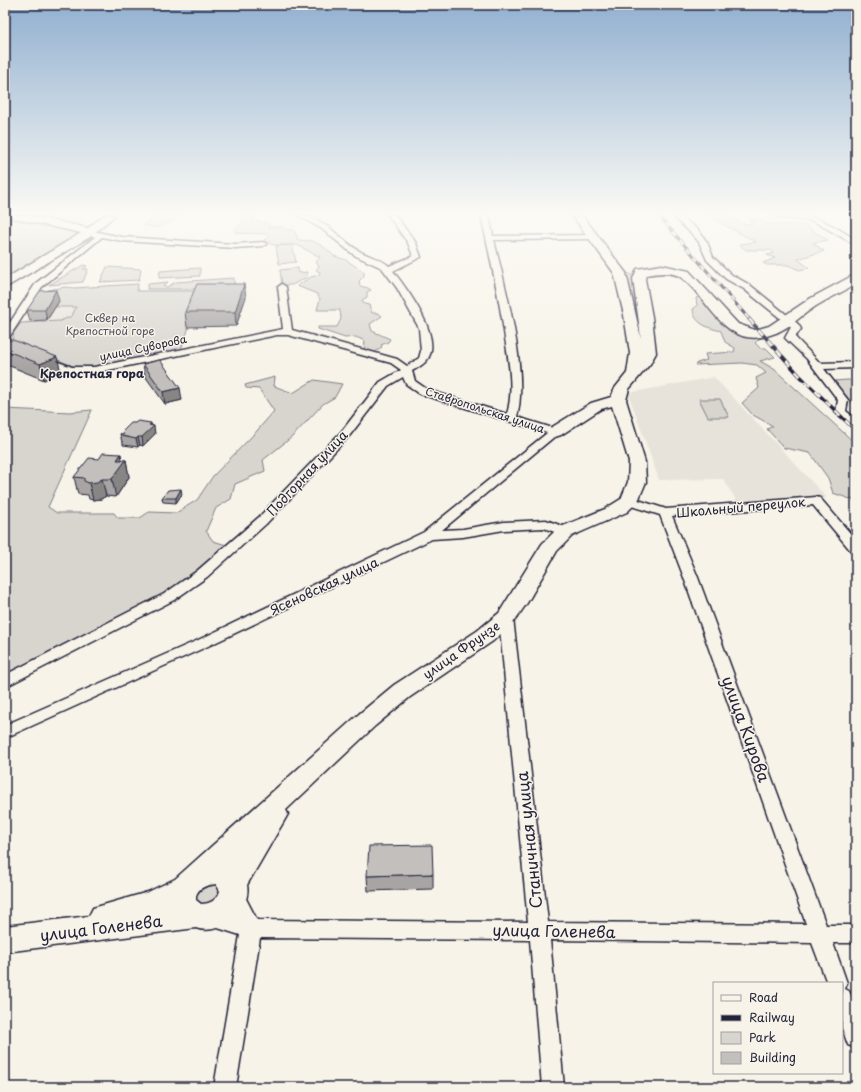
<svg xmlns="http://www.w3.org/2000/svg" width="861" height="1092" font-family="'Playpen Sans',sans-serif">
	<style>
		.built { fill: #e7e3db }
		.green { fill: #d8d5cf; stroke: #7d7c85 }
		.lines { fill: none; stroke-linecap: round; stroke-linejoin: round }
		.river { fill: #aeabad; fill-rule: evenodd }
		.street-casing { stroke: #22223b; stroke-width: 3 }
		.secondary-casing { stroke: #22223b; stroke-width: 3 }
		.street { fill: #f7f3e8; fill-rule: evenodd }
		.secondary { fill: #f7f3e8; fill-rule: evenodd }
		.rail-far1-casing { stroke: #22223b; stroke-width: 3 }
		.rail-casing { stroke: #22223b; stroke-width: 3.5 }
		.rail-far1 { stroke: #f7f3e8; stroke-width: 2; stroke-dasharray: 5.5; stroke-linecap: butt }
		.rail { stroke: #f7f3e8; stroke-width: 2.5; stroke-dasharray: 7; stroke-linecap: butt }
		.wall { fill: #a7a4a3; stroke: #22223b }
		.shaded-wall { fill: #888684; stroke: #22223b }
		.building { fill: #c2bfbd; stroke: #22223b }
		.labels { text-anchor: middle; stroke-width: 3; stroke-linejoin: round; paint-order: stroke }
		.far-park-label { font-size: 11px; fill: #504f60; stroke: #f7f3e8 }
		.far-street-label { font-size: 11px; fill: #22223b; stroke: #f7f3e8 }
		.far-neighbourhood-label { font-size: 12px; font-weight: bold; fill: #22223b; stroke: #f7f3e8 }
		.street-label { font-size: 13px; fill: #22223b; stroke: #f7f3e8 }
		.near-street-label { font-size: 16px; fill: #22223b; stroke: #f7f3e8 }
	</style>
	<rect width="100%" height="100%" fill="#f7f3e8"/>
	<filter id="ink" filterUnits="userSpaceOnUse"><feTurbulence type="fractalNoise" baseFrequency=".025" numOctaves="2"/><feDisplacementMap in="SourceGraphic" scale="8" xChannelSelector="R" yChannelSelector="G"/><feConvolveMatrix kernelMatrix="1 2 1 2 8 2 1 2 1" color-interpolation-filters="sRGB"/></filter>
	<g filter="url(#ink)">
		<g class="built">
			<polygon points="32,215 67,215 87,217 79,224 75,224"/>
			<polygon points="61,299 57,307 76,307 72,316 60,321 24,323 40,300"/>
			<polygon points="714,377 827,498 738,503 723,479 659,480 628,393"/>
		</g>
		<g class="green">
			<polygon points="156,215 183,215 158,228 143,225"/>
			<polygon points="242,215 258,215 254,217 253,221 269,223 268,227 282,227 286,230 294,230 298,240 313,241 324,247 334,256 346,260 364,272 364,276 359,281 360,286 368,288 371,290 367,292 367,297 362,300 364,304 369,305 372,313 378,313 382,316 370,324 372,331 390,339 388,342 381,345 382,347 374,353 364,349 365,341 356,337 345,338 318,329 318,327 337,327 341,319 340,310 317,310 320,299 317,294 297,286 311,277 319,275 320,272 316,270 319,266 316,262 320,257 297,245 273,245 264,240 269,236 268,234 236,233 234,231 243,222"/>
			<polygon points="706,215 729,215 743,224 753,224 749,220 758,219 766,224 804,225 828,240 813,243 824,251 798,259 809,268 799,270 788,265 767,265 763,263 775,258 767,255 774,253 771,250 746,250 739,244 756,242"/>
			<polygon points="12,220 21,220 82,233 5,283 5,222"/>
			<polygon points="292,245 296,262 279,264 276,246"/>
			<polygon points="83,265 87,266 83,269 88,269 83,282 49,285"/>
			<polygon points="107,267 141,269 139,280 100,282"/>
			<polygon points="200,268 200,276 159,278 160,271"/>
			<polygon points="298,268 299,273 307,272 307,277 292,285 282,285 280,270"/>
			<polygon points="625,272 632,275 641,317 643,354"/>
			<polygon points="234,278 234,289 147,289 148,284 168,282 163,286 167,287 176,282"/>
			<path d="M138,284L137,291H219L199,298C193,315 187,334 181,349L88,368L75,367L12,341L14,332L21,323L60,321L72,316L76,307H56L58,304L55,300L45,296L48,290L66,287L74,288Z"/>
			<path d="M702,296L731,327L760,335V338L755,343L760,348H766L775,357L760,361L774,369L856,444V501L833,493L828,478L810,453L784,448L767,429L773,426L753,415L742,403L759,388L756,378L766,373L757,365L742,363L695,365L697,363L707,360L705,354L734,352L735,348L725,342L721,331C709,328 694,324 693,309L697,306L696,298Z"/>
			<polygon points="275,377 274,386 293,393 314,380 342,384 335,397 323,404 292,437 263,460 265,471 235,484 231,499 216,508 206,531 213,541 230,546 165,593 5,674 5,409 70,412 92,410 48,507 57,513 114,513 118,518 140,518 149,512 176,513 197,500 213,476 256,432 274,411 259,389 246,388 245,385"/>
			<polygon points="848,380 854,381 856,383 856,415 852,411 856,407 833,381"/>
			<polygon points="699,399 720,399 729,417 708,417"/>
			<polygon points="208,879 227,887 207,911 190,895"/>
		</g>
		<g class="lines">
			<polygon class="river" points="843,215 856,215 856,222"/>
			<g class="street-casing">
				<g id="street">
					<path d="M297,215C324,215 339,240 361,252C370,257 382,259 389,266L413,256L408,243L388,215H395L416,243L421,257L393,271C407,289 444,338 427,360C423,365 417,368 412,371L415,381L428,390L507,414C514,390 509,363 505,338C499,297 490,256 481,215H489L493,236L596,235V239H593L494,240C505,287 529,371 517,417L559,430L560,432L442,530L463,529L504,522L546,520L570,529L571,532L565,536L544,528L504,530L463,537L432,539L206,647L5,738V725L196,641L424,532L547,433L420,394L406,384L403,377L388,386L350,435L266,524L207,577L174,600L5,687V675L164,594L197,571L258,518L342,431L380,382L401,370L391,363L288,335H277L94,373H71L41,362L39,360L41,358H47L72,367H94L283,329L278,287L282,284L286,287L292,330L397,359L407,366L419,358L421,351L419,328L397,288L382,268L354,255L322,229Z"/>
					<polygon points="671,215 679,215 698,230 707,242 713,257 732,275 750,285 798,324 801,329 795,337 820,363 856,362 856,368 824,369 848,400 846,411 856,419 856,427 837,414 836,412 838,400 807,359 785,338 791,327 744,289 726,279 707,260 699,242 692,234"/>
					<path d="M775,215C815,215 822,218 856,240V245L813,221L778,217Z"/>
					<polygon points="87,230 122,237 235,244 263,242 267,244 263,246 235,248 122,241 102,237 42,287 8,339 5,340 5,330 36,283 95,237 87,234"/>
					<polygon points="629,497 666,509 816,497 820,498 856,540 856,552 851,551 813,505 672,516 697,575 826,925 856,925 856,943 833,943 847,983 845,989 849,991 856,1007 856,1048 848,1045 842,1028 842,983 827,983 812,943 550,940 564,1087 542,1087 530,940 260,938 236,1087 214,1087 240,935 205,924 202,918 205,912 212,909 234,915 224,895 227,889 234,887 241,889 257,920 528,922 499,618 501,615 511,615 513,618 548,922 806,924 683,575 660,515 625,504 623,501 625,498"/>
				</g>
			</g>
			<g class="secondary-casing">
				<g id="secondary">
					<polygon points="8,215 28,215 88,228 104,215 115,215 90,237 5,288 5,279 81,233 13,218"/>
					<path d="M572,215H582L626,273L641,338L633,279L637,269L662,265L689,271L738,324L755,330L769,326L811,298L852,276L856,275V284C843,292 829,298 816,306C800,316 788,330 770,335C724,350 710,299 682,278C673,271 657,273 646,275L645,279L652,317L656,353L650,364L629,389L626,400L645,462L646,482L638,501L627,512L572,536L557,551L527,603L513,623L493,641L410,697L375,726L286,810L288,814L284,821L247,885C252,909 220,937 196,928L5,952V926L89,916L93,908L148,892L175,879L359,714L394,685L477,631L499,613L542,544L558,528L605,509L621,499L628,482L629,462L612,406L601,409L561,435L555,437L549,435L547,432L549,429L591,403L611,397L615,388L627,373L630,353L624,315L614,273ZM216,884L220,891C217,900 210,904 201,904L196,900V896C198,887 208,885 216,884Z"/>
				</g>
			</g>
			<use href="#street" class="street"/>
			<use href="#secondary" class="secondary"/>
			<g class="rail-far1-casing">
				<polyline id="rail-far1" points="658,215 750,320"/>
			</g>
			<g class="rail-casing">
				<polyline id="rail" points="749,319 799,375 856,431"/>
			</g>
			<use href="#rail-far1" class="rail-far1"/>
			<use href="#rail" class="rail"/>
		</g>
		<g class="wall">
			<polygon points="246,297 236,326 187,327 185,312"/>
			<polygon points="59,301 47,320 30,321 27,310"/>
			<polygon points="5,340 61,372 44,380 5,364"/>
			<polygon points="143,364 182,400 165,404 145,376"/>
			<polygon points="152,425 155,434 143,446 140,445 138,447 123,445 123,442 122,442 120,434"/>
			<polygon points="122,460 126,460 129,477 116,497 106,496 101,499 93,500 89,499 88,495 78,494 74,477"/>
			<polygon points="182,494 176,503 163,502 162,498"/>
			<polygon points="433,874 433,889 368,891 367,876"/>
		</g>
		<g class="shaded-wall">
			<polygon points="244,284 246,297 236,326 235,312"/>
			<polygon points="56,290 59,301 47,320 45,310"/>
			<polygon points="57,357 61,372 44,380 40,364"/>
			<polygon points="180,388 182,400 165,404 163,392"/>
			<polygon points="151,423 152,427 154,426 155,434 143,446 142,437 149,425"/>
			<polygon points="138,437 140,445 138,447 136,439"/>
			<polygon points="121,454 123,464 126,460 129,477 116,497 112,479 117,460"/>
			<polygon points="102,479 106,496 101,499 93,500 89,483"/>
			<polygon points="181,489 182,494 176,503 176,498"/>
		</g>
		<g class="building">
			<polygon points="197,284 244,284 235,312 185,312"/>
			<polygon points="56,290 45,310 27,310 40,291"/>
			<polygon points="5,340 13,340 57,357 40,364 5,350"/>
			<polygon points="160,360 180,388 163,392 143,364"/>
			<polygon points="138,421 151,423 149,425 154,426 142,437 138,437 136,439 122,436 124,434 120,434 131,423 135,423"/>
			<polygon points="103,453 121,454 117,460 126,460 112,479 102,479 97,482 89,483 84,481 84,478 74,477 89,458 99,459"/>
			<polygon points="181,489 176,498 162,498 168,490"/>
			<polygon points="432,845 433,874 367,876 369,846"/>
		</g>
	</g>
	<linearGradient id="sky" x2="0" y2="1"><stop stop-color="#91b0d0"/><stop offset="0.58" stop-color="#fbfaf5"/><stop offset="1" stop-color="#fbfaf5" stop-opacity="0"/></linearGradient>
	<rect width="861" height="368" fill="url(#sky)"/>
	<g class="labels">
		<g class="far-park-label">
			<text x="110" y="322">Сквер на<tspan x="110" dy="13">Крепостной горе</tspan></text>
		</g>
		<g class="far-street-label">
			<text transform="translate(143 348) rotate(-12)" y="4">улица Суворова</text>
			<text transform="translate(485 410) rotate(18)" y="4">Ставропольская улица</text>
		</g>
		<g class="far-neighbourhood-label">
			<text x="92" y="378">Крепостная гора</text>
		</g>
		<g class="street-label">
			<text transform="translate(307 473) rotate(-47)" y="5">Подгорная улица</text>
			<text transform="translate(741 507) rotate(-5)" y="5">Школьный переулок</text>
			<text transform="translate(324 586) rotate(-25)" y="5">Ясеновская улица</text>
			<text transform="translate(461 650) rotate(-35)" y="5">улица Фрунзе</text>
		</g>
		<g class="near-street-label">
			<text transform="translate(746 729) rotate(70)" y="6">улица Кирова</text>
			<text transform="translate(529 840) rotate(-96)" y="6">Станичная улица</text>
			<text transform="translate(101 928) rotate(-7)" y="6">улица Голенева</text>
			<text transform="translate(554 931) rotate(1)" y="6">улица Голенева</text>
		</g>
	</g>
	<rect width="861" height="1092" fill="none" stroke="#f7f3e8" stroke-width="20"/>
	<rect x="10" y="10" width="841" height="1072" fill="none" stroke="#22223b" stroke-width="1.5" filter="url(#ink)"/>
	<rect x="713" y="982" width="130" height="92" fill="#f7f3e8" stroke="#a29fa3"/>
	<rect x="721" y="995" width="20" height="6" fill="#f7f3e8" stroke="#a29fa3"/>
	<text x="749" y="1002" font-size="12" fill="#22223b">Road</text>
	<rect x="721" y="1015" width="20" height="6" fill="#22223b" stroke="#a29fa3"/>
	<text x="749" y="1022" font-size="12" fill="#22223b">Railway</text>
	<rect x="721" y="1032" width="20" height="12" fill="#d8d5cf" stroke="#a29fa3"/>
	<text x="749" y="1042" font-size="12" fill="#22223b">Park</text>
	<rect x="721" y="1052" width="20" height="12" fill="#c2bfbd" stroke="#a29fa3"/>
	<text x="749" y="1062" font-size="12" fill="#22223b">Building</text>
</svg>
